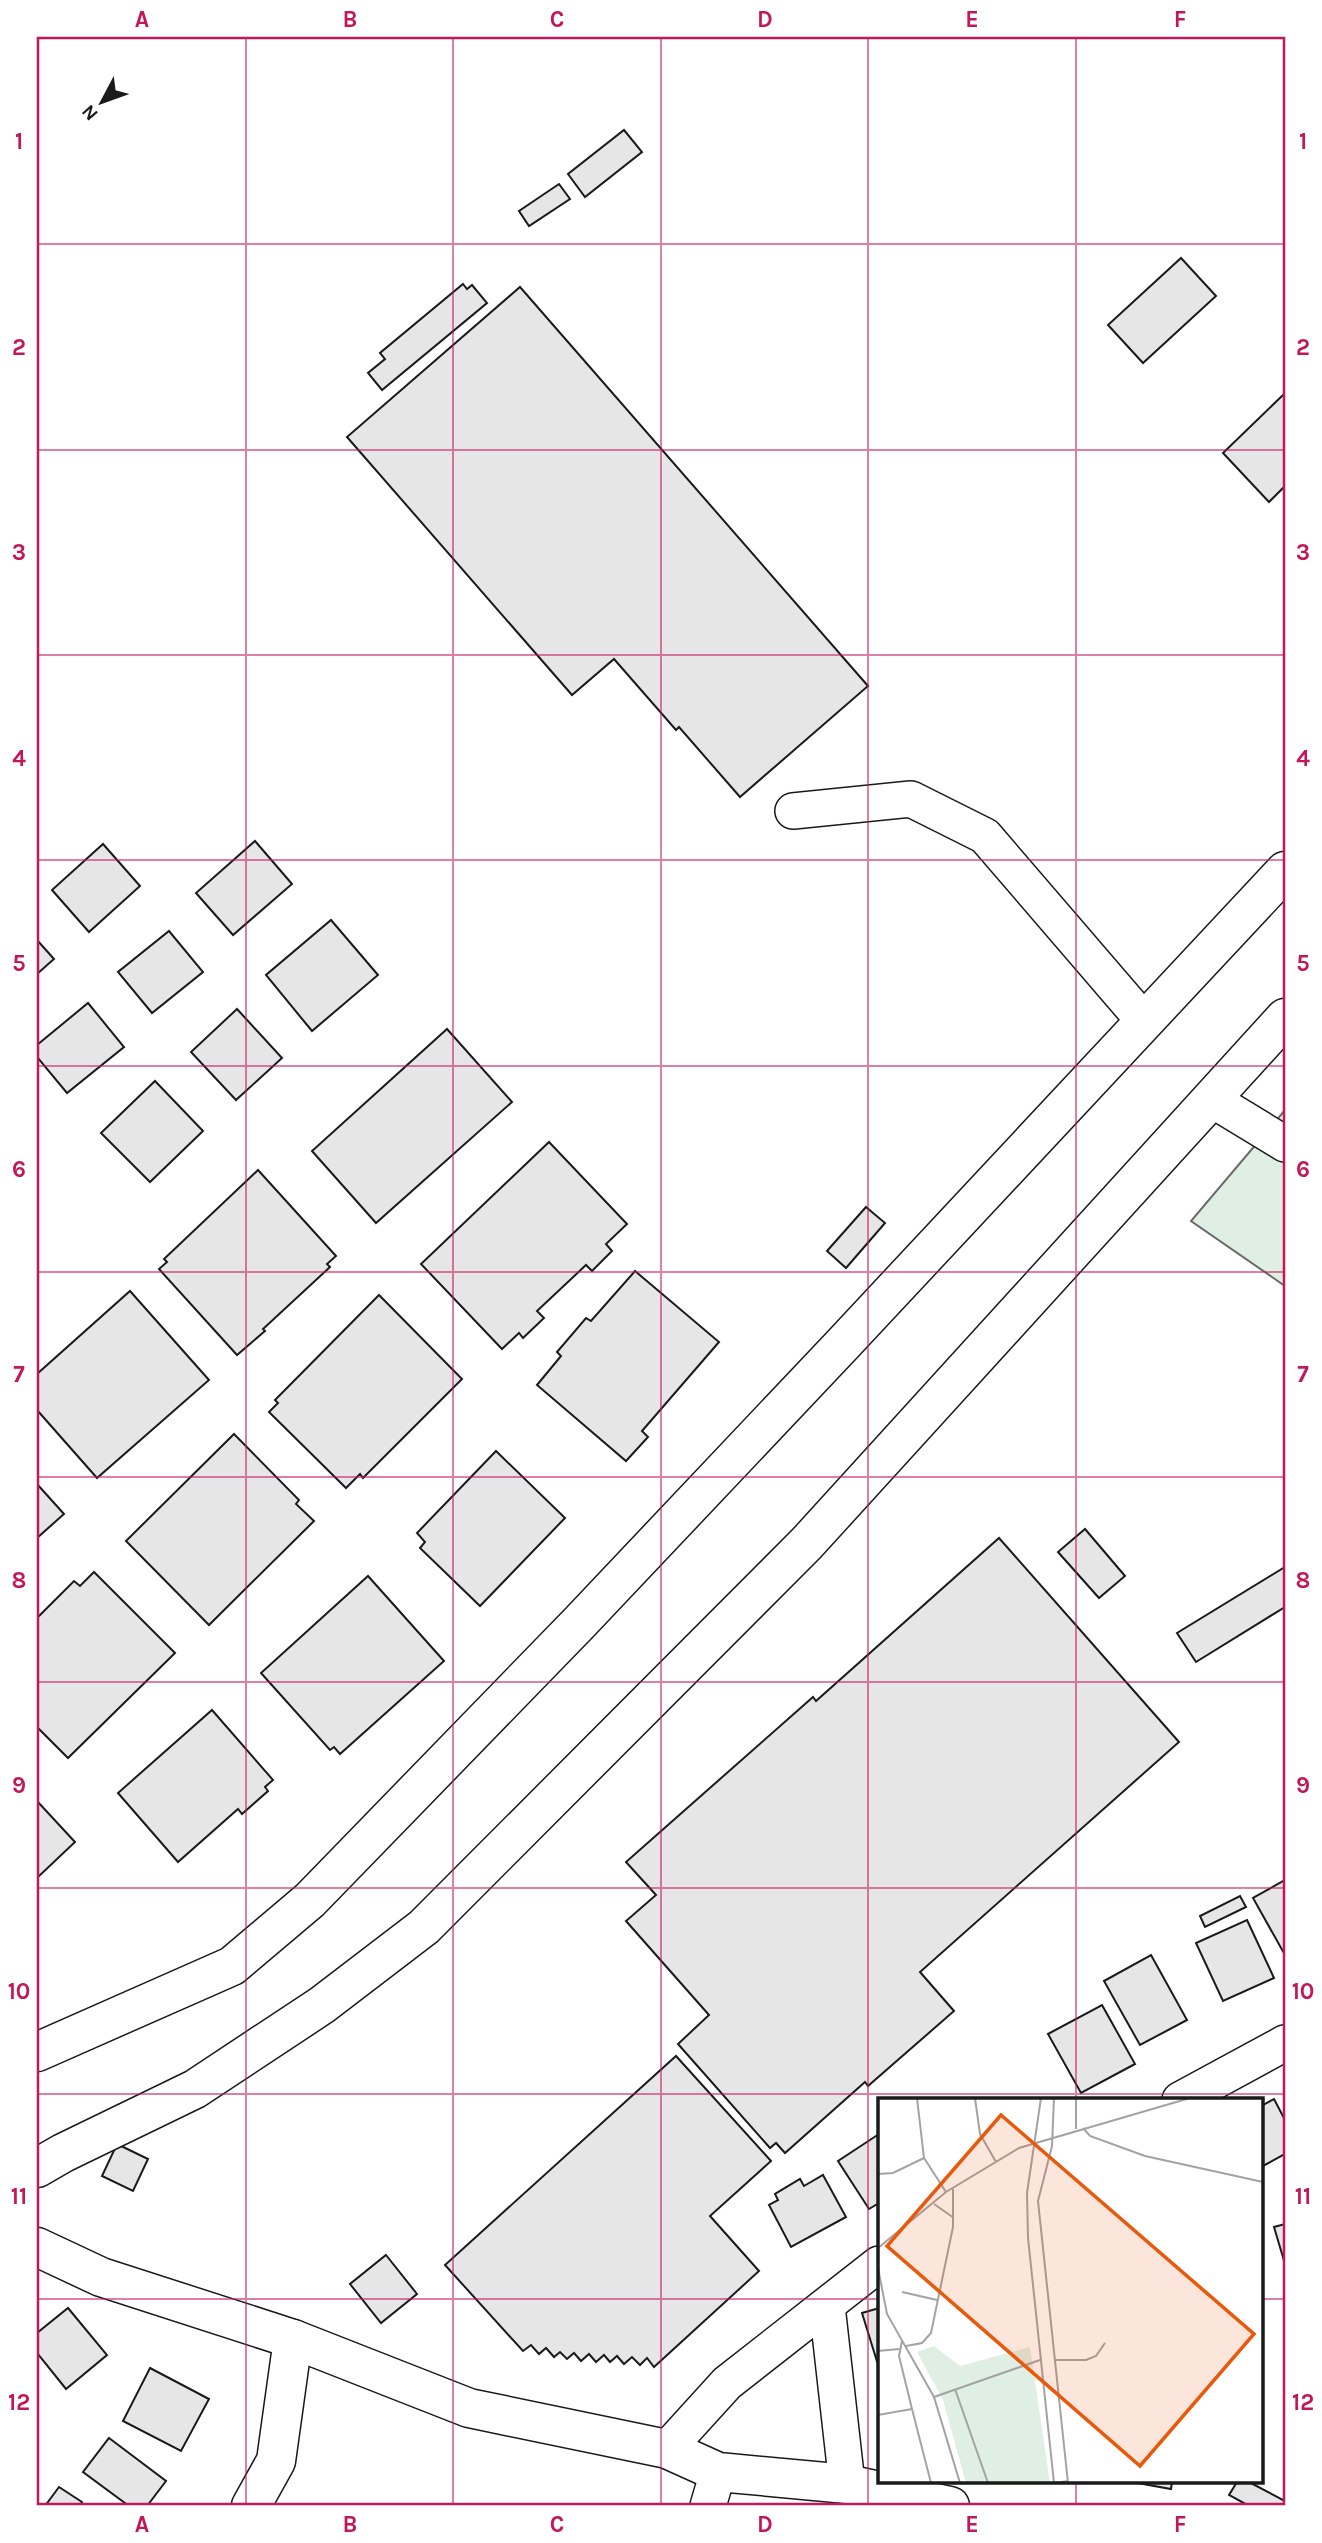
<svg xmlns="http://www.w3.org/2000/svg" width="1322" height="2543" font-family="Karla,sans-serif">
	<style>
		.green { fill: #e0efe3; stroke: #6a6a6a; stroke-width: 2 }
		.building { fill: #e6e6e6; stroke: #1a1a1a; stroke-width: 2 }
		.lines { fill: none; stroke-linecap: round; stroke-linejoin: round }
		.street-casing { stroke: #1a1a1a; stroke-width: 38 }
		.secondary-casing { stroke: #1a1a1a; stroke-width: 41 }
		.street { stroke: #fff; stroke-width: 35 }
		.secondary { stroke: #fff; stroke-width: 38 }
		.grid { fill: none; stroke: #c2185b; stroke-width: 2; stroke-opacity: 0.55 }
		.inset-road { fill: none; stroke: #a3a3a3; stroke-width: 2 }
		.view { fill: #e8590c; fill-opacity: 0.15; stroke: #e8590c; stroke-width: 3.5 }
		.inset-edge { fill: none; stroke: #1a1a1a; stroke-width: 3.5 }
		.neatline { fill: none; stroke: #c2185b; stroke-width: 2.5 }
		.grid-label { font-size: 23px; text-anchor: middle; font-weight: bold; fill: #c2185b }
	</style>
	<rect width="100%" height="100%" fill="#fff"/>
	<polygon class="green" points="1285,1110 1285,1286 1191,1221"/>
	<g class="building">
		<polygon points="624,130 642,152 585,197 568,174"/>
		<polygon points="559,184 570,199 529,226 519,211"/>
		<polygon points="1181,258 1216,296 1143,363 1108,325"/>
		<polygon points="463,284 467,289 472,285 487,303 382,390 368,373 385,359 380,353"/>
		<polygon points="520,287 868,686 740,797 679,727 676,730 614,659 572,695 347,437"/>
		<polygon points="1285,393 1285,486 1269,502 1223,453"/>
		<polygon points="255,841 292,884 233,935 196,893"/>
		<polygon points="103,844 140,886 89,932 52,890"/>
		<polygon points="331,920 378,975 312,1031 266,975"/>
		<polygon points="169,931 203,972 152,1013 118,972"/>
		<polygon points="37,940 54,959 37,974"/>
		<polygon points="88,1003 124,1047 67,1093 37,1057 37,1045"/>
		<polygon points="237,1009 282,1058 236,1100 191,1052"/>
		<polygon points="447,1029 512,1102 376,1223 312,1151"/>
		<polygon points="155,1081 203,1131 150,1182 101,1133"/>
		<polygon points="549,1142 627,1224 606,1244 612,1251 592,1271 586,1265 537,1311 544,1318 523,1338 519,1333 502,1349 421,1264"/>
		<polygon points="258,1170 336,1256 327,1264 330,1267 263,1329 265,1331 237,1355 159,1269 167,1262 164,1259"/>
		<polygon points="866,1207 885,1223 846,1268 827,1251"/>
		<polygon points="635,1271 719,1342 642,1431 648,1437 626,1461 537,1385 561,1356 557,1352 586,1318 591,1321"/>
		<polygon points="130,1291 209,1380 97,1478 37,1410 37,1374"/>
		<polygon points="379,1295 462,1379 363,1478 360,1474 346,1488 269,1412 278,1403 275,1400"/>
		<polygon points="234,1434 299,1500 296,1504 314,1521 209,1625 126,1541"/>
		<polygon points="496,1451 565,1518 480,1606 420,1548 425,1542 417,1533"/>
		<polygon points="37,1484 64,1514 37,1538"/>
		<polygon points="1085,1529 1125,1576 1099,1598 1058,1552"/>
		<polygon points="999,1538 1179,1742 920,1972 954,2011 868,2086 865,2082 785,2153 776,2143 770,2148 678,2044 709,2015 626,1921 656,1895 626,1862 813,1697 816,1701"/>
		<polygon points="1285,1567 1285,1607 1196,1662 1177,1633"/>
		<polygon points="94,1572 175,1653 68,1758 37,1727 37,1618 74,1581 80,1586"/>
		<polygon points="368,1576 444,1661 340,1754 334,1747 330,1750 261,1673"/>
		<polygon points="212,1710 273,1780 265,1787 268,1791 242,1814 238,1809 178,1862 118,1793"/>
		<polygon points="37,1801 75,1842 37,1878"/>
		<polygon points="1285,1880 1285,1955 1253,1898"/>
		<polygon points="1240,1896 1246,1907 1205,1927 1200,1916"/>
		<polygon points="1247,1920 1274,1978 1223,2001 1196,1943"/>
		<polygon points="1151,1955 1187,2020 1140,2045 1104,1981"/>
		<polygon points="1102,2005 1135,2064 1081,2093 1048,2034"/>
		<polygon points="676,2056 771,2161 710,2216 759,2271 654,2367 647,2358 640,2365 632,2357 624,2364 617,2356 610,2362 604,2355 596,2362 589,2354 581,2361 574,2353 567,2359 560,2352 554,2357 546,2348 539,2354 531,2345 523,2351 445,2265"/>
		<polygon points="1274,2099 1285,2120 1285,2154 1261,2167 1261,2106"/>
		<polygon points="879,2134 879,2203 869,2209 838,2161"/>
		<polygon points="117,2144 148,2159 133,2191 102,2176"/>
		<polygon points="823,2175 846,2217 791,2247 769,2205 778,2200 775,2194 800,2179 804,2186"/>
		<polygon points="1285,2224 1285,2264 1274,2227"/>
		<polygon points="386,2255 417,2294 381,2323 350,2284"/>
		<polygon points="68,2308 107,2355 66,2389 37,2353 37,2333"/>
		<polygon points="879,2308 879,2368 862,2313"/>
		<polygon points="150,2368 209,2399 181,2451 123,2421"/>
		<polygon points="109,2438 166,2481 147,2506 129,2506 83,2472"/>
		<polygon points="1132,2482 1172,2482 1171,2489"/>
		<polygon points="1237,2482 1249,2482 1285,2501 1285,2504 1284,2506 1249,2506 1229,2495"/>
		<polygon points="59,2487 82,2502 80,2506 45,2506"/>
	</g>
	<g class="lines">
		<g class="street-casing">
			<g id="street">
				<polyline points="793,811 911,799 985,836 1144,1021"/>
				<polyline points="1211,1099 1285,1144"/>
				<polyline points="1180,2100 1285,2043"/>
				<polyline points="827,2306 847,2484"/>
				<polyline points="667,2449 727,2383 879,2264"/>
				<polyline points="708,2506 718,2472"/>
			</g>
		</g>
		<g class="secondary-casing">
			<g id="secondary">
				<polyline points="37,2052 232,1966 310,1900 580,1622 843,1344 1285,871"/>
				<polyline points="37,2168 63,2153 195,2089 322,2005 424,1927 807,1543 1285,1018"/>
				<polyline points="37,2247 101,2277 293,2339 469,2408 667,2449 718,2472 847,2484 950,2506"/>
				<polyline points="251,2506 276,2461 293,2339"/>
			</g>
		</g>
		<use href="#street" class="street"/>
		<use href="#secondary" class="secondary"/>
	</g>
	<path class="grid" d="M246,37V2506M453,37V2506M661,37V2506M868,37V2506M1076,37V2100M37,244H1285M37,450H1285M37,655H1285M37,860H1285M37,1066H1285M37,1272H1285M37,1477H1285M37,1682H1285M37,1888H1285M37,2094H1285M37,2299H879M1261,2299H1285M1076,2482V2506"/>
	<g transform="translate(878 2098)">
		<rect width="385" height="385" fill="#fff"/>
		<path d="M56,248L82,268L152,249L172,385H88L65,302L39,254Z" fill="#e0efe3"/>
		<path class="inset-road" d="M39,0L46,60L68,94M97,0L102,36L118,64M163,0L149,95L150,140L176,385L190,383M176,0L174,48L160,103L190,385M205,30L212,38L267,58L385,84M198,31V0M0,76L15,75L46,60M56,106L76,120M0,150L68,94L141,50L312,0M0,170L9,216L56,299L82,385M24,194L59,202M28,248L44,245L53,235L75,129V91M0,253L21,251M176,262H208L218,258L227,245M77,291L110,385M56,299L162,262M34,311L53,385M0,317L34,311L21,258L24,243"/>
		<path class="view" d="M123,17L376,236L262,368L9,148Z"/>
		<rect width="385" height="385" class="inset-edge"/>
	</g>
	<rect width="1322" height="2543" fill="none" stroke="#ffffff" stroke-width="77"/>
	<g transform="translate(102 102) rotate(229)" stroke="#ffffff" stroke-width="5" paint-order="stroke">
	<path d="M0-5L12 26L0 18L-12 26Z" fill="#1a1a1a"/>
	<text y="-10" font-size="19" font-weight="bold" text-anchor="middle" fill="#1a1a1a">N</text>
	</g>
	<rect x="38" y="38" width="1246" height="2466" class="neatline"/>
	<g class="grid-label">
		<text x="142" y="27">A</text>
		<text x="350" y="27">B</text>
		<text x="557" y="27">C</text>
		<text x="765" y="27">D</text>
		<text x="972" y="27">E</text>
		<text x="1180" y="27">F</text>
		<text x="19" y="149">1</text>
		<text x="1303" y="149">1</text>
		<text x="19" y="355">2</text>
		<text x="1303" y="355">2</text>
		<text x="19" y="560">3</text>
		<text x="1303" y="560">3</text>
		<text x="19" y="766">4</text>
		<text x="1303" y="766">4</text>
		<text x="19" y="971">5</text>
		<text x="1303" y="971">5</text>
		<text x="19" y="1177">6</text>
		<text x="1303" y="1177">6</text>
		<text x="19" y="1382">7</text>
		<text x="1303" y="1382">7</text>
		<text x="19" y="1588">8</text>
		<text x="1303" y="1588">8</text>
		<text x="19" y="1793">9</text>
		<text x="1303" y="1793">9</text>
		<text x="19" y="1999">10</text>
		<text x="1303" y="1999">10</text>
		<text x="19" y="2204">11</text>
		<text x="1303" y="2204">11</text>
		<text x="19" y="2410">12</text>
		<text x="1303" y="2410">12</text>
		<text x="142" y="2532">A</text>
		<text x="350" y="2532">B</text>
		<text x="557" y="2532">C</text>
		<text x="765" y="2532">D</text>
		<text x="972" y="2532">E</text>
		<text x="1180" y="2532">F</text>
	</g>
</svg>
